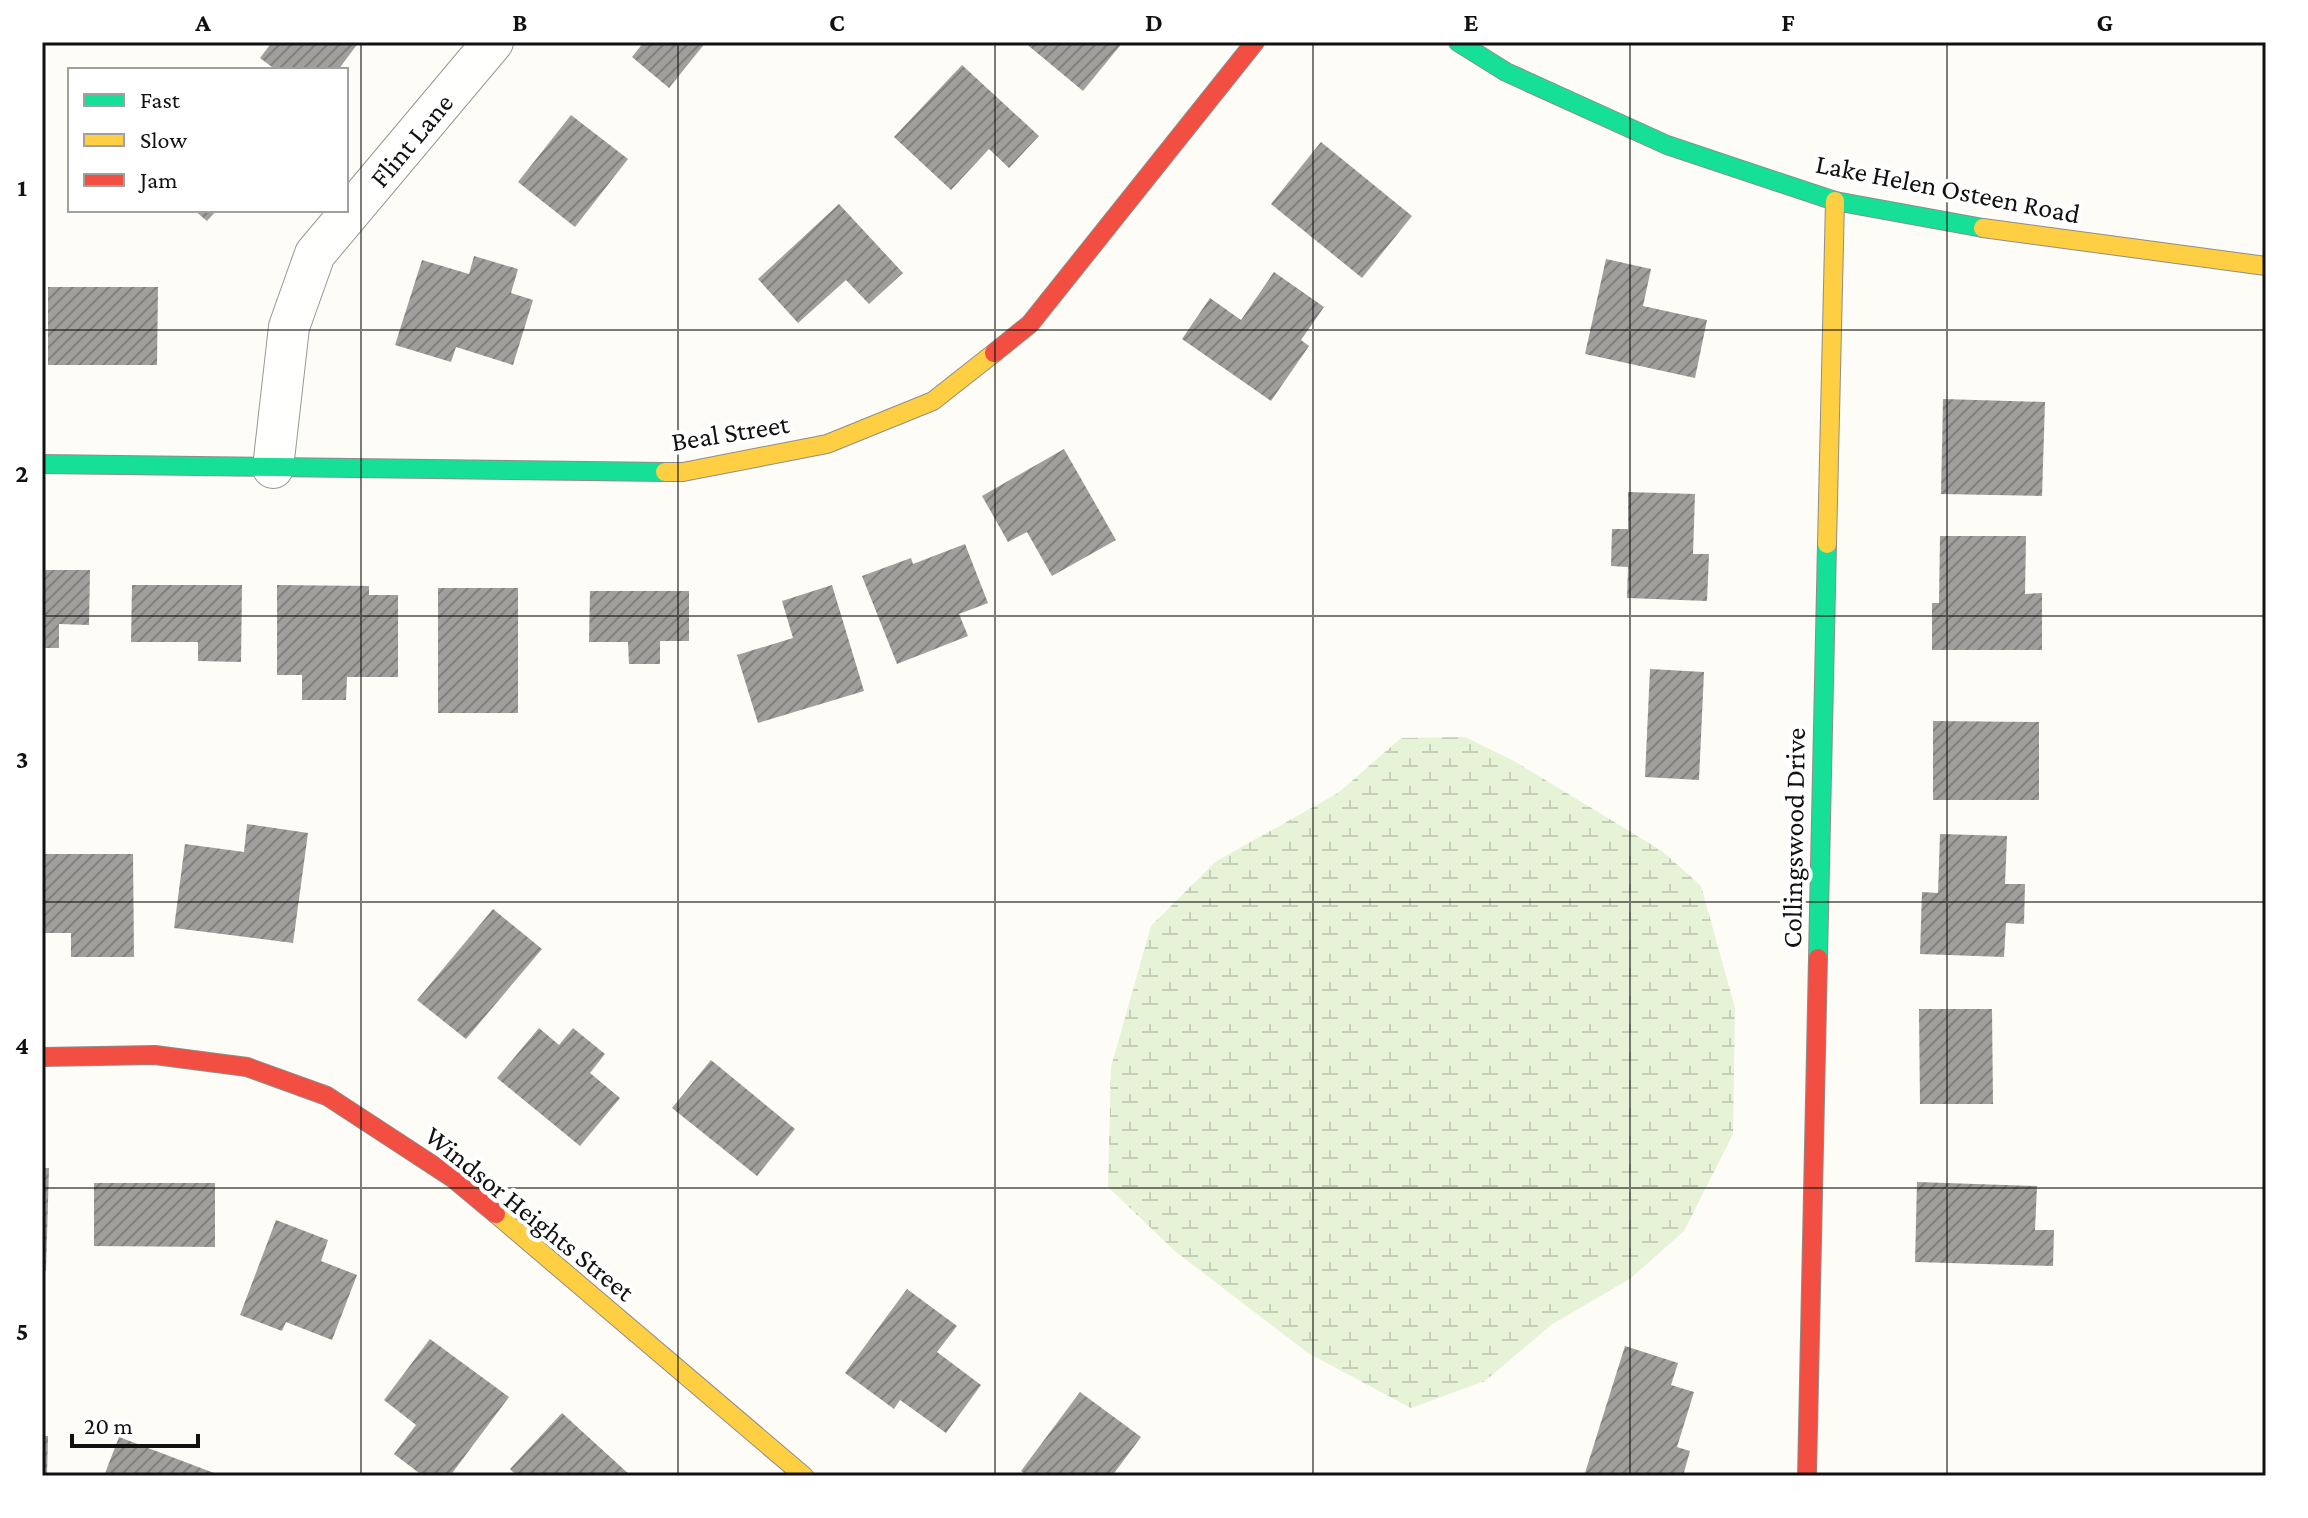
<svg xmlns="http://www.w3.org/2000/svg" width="2308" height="1518" font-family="'Crimson Pro',serif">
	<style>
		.wetland { fill: url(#wetland-marsh) }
		.building { fill: url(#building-hatch) }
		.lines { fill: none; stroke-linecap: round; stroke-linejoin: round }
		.street-casing { stroke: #979795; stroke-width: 42 }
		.fast-casing { stroke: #8e8d8b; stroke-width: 20 }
		.slow-casing { stroke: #8e8d8b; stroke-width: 20 }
		.jam-casing { stroke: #8e8d8b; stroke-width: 20 }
		.street { stroke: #fffffe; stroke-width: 40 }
		.fast { stroke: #16e098; stroke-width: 18 }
		.slow { stroke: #ffcf43; stroke-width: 18 }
		.jam { stroke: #f24e42; stroke-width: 18 }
		.grid { fill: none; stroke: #111; stroke-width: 2; stroke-opacity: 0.55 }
		.labels { text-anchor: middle; stroke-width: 8; stroke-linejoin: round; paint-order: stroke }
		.street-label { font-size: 28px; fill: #111; stroke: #fff }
		.neatline { fill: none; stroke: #111; stroke-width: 3 }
		.grid-label { font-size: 26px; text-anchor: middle; font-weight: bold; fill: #111 }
	</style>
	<defs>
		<pattern id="wetland-marsh" width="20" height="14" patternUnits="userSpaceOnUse" patternTransform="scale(2)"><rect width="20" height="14" fill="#e7f3d7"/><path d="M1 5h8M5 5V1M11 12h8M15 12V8" fill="none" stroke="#c5cfb8"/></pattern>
		<pattern id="building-hatch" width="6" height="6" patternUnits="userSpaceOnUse" patternTransform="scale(2)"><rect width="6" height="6" fill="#a19f9c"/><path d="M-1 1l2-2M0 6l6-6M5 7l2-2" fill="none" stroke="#82807e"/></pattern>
	</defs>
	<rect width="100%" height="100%" fill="#fdfcf7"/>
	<polygon class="wetland" points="1465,737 1514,761 1662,851 1701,886 1735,1008 1733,1134 1684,1231 1631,1278 1551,1325 1485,1381 1411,1408 1308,1353 1176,1252 1108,1187 1111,1067 1151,926 1215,862 1338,793 1401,738"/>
	<g class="building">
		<polygon points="272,42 359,42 338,70 276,70 260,58"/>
		<polygon points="644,42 706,42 669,88 632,57"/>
		<polygon points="1024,42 1123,42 1083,91"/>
		<polygon points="962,65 1039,136 1009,168 989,149 951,190 894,137"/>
		<polygon points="571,115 628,159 575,227 518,182"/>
		<polygon points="1321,142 1412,216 1362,278 1271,204"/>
		<polygon points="839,204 903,273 869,304 846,280 798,323 758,279"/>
		<polygon points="194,210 217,210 207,221"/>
		<polygon points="474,256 518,269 511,293 533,300 513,365 456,347 451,362 395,345 422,260 469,274"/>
		<polygon points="1606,259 1651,269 1643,306 1707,320 1695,378 1585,354"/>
		<polygon points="1274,272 1324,307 1301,340 1309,346 1271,401 1182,339 1210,298 1241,320"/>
		<polygon points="48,287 158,287 157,365 48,365"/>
		<polygon points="1943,399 2045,402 2042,496 1941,494"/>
		<polygon points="1064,449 1116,540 1052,576 1027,532 1008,542 982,496"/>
		<polygon points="1628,492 1695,494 1693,554 1709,554 1707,601 1627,598 1628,567 1611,566 1612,529 1628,529"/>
		<polygon points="1940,536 2026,536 2025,594 2042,593 2042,650 1932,650 1932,603 1939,603"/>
		<polygon points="965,544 988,603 959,614 968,636 897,664 862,576 911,558 913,564"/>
		<polygon points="42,570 90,570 89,625 59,624 59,648 42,648"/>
		<polygon points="132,585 242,585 241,662 198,661 198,642 131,642"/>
		<polygon points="277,585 369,586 369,595 398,595 398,677 347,677 346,700 302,700 302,675 277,675"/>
		<polygon points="832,585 864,691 758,723 737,655 793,638 782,601"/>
		<rect x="438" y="588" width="80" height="125"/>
		<polygon points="590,591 689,591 689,641 660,641 660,664 629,664 628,642 589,642"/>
		<polygon points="1650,669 1704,672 1699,780 1645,777"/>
		<polygon points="1933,721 2039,722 2039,800 1933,800"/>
		<polygon points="247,824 308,833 293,943 174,928 185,844 244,852"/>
		<polygon points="1940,834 2007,836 2005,884 2025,884 2024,924 2006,923 2004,957 1920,954 1922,892 1938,893"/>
		<polygon points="42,854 133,854 134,957 71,957 71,933 42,933"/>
		<polygon points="493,909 542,949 466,1039 417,1000"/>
		<polygon points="1919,1009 1992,1009 1993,1104 1920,1104"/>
		<polygon points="539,1028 559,1045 573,1028 605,1054 590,1073 620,1098 580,1146 497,1078"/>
		<polygon points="711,1060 795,1129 757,1176 672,1108"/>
		<polygon points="42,1168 49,1168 46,1271 42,1271"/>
		<polygon points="1917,1182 2037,1186 2035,1230 2054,1230 2053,1266 1915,1262"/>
		<polygon points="94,1183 215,1183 215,1247 94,1246"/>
		<polygon points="276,1220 328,1240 321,1261 357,1275 332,1340 286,1322 282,1331 240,1315"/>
		<polygon points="907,1289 957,1326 937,1352 981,1385 946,1433 900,1400 894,1409 845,1373"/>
		<polygon points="430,1339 509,1397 450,1476 423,1476 394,1454 416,1425 384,1400"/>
		<polygon points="1625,1346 1678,1363 1671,1385 1694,1392 1677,1447 1690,1451 1683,1476 1596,1476 1585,1473"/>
		<polygon points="1080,1392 1141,1437 1112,1476 1027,1476 1021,1471"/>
		<polygon points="562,1413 631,1476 517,1476 510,1469"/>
		<polygon points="42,1436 48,1436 47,1476 42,1476"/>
		<polygon points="119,1437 222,1476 104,1476"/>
	</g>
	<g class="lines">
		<g class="street-casing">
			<polyline id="street" points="273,468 289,327 315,254 493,42"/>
		</g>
		<g class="fast-casing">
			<g id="fast">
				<polyline points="1458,42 1506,72 1667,145 1835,201 1983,228"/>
				<polyline points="42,464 665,472"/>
				<polyline points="1818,958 1827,544"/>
			</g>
		</g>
		<g class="slow-casing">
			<g id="slow">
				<polyline points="1983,228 2266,266"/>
				<polyline points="665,472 683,472 827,444 933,401 994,353"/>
				<polyline points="1827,544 1835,201"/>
				<polyline points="496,1214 804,1476"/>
			</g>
		</g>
		<g class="jam-casing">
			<g id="jam">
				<polyline points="994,353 1030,324 1255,42"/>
				<polyline points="42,1057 155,1055 247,1067 327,1096 454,1179 496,1214"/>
				<polyline points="1807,1476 1818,958"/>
			</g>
		</g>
		<use href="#street" class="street"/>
		<use href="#fast" class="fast"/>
		<use href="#slow" class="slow"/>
		<use href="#jam" class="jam"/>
	</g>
	<path class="grid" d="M361,42V1476M678,42V1476M995,42V1476M1313,42V1476M1630,42V1476M1947,42V1476M42,330H2266M42,616H2266M42,902H2266M42,1188H2266"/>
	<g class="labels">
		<g class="street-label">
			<text transform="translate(411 140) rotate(-50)" y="10">Flint Lane</text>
			<text transform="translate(1948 188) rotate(11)" y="10">Lake Helen Osteen Road</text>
			<text transform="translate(730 432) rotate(-9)" y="10">Beal Street</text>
			<text transform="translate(1793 838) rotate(-89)" y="10">Collingswood Drive</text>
			<text transform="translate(530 1213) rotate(39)" y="10">Windsor Heights Street</text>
		</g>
	</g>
	<rect width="2308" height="1518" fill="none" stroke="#ffffff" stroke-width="88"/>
	<rect x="68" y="68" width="280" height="144" fill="#ffffff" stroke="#a0a0a0" stroke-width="2"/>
	<rect x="84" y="94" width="40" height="12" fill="#16e098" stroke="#a0a0a0" stroke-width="2"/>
	<text x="140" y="108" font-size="24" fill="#111111">Fast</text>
	<rect x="84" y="134" width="40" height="12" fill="#ffcf43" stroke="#a0a0a0" stroke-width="2"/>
	<text x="140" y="148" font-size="24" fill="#111111">Slow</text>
	<rect x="84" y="174" width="40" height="12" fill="#f24e42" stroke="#a0a0a0" stroke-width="2"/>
	<text x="140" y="188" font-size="24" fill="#111111">Jam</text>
	<path d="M72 1434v12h126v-12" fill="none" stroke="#111111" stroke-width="4"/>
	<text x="84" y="1434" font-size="24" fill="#111111" stroke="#ffffff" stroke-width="6" paint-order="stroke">20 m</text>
	<rect x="44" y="44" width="2220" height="1430" class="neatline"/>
	<g class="grid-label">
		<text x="203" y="31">A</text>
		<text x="520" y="31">B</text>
		<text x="837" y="31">C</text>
		<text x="1154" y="31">D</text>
		<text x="1471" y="31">E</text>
		<text x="1788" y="31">F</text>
		<text x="2105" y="31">G</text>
		<text x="22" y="196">1</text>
		<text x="22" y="482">2</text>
		<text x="22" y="768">3</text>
		<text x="22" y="1054">4</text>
		<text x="22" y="1340">5</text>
	</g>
</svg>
